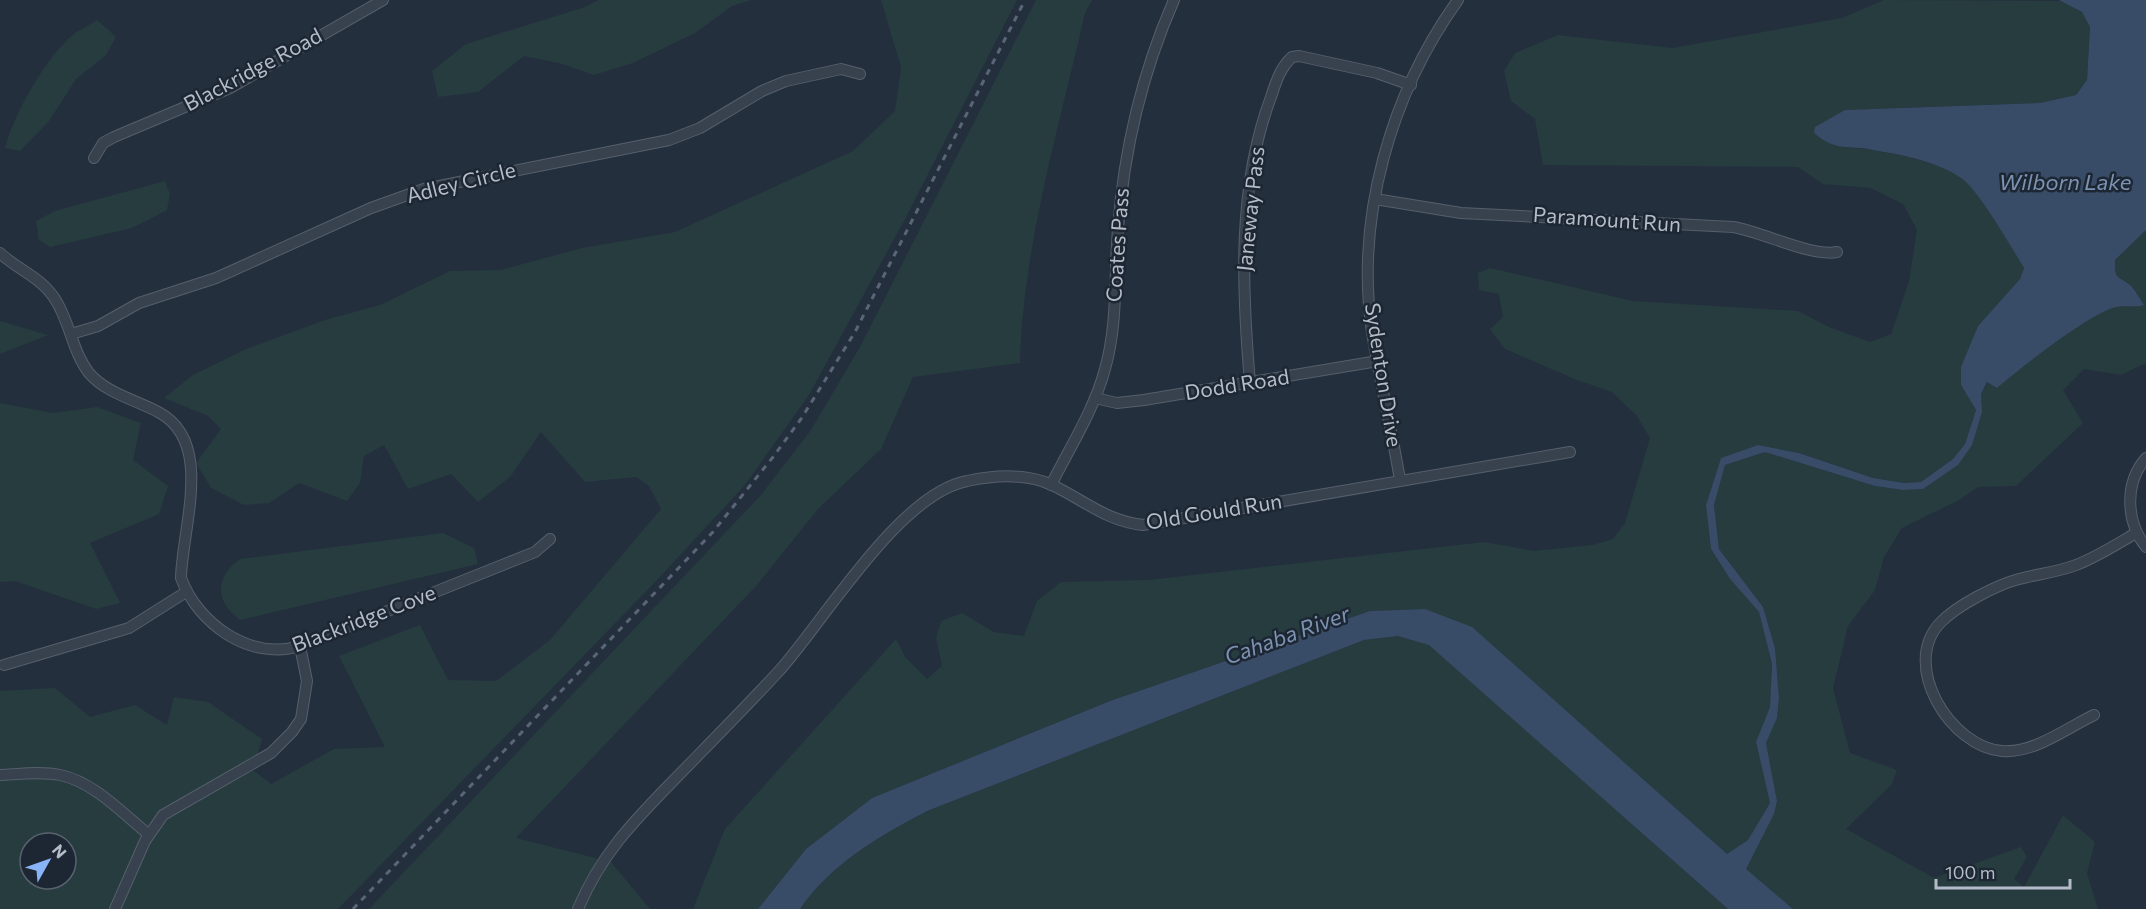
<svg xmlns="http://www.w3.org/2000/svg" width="2146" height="909" font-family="Commissioner,sans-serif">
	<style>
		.green { fill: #263c3f; fill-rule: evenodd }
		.water { fill: #394c67 }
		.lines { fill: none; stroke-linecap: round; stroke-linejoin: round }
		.minor-casing { stroke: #565f6c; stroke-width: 12 }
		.minor { stroke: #38414e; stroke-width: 10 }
		.rail { stroke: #5a6575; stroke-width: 3; stroke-dasharray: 6 6; stroke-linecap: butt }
		.labels { text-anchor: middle; stroke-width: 5; stroke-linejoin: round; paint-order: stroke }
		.street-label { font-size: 21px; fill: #b4bcc9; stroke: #1d2633 }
		.water-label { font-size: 22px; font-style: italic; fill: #7c92b1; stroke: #1d2633 }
	</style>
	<rect width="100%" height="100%" fill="#242f3e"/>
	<g class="green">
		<polygon points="599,0 751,0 732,6 695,33 633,63 594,75 559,63 524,56 478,92 438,97 432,71 466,44 582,8"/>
		<path d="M881,0H1017L905,219L809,395L745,485L658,579L338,909H0V691L55,688L90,717L135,705L167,725L174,697L208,702L262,739L253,770L271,784L334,749L385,747L339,656L420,625L448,680L496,681L550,640L661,509L649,486L636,477L585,482L541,432L510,477L478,502L451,474L408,489L384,445L364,456L360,483L347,501L299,483L269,503L244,505L211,488L196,463L221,429L208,416L164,398L193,375L244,350L325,320L380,305L450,271L501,270L582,248L675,232L853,151L895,111L901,67ZM30,843H66V879H30Z"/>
		<path d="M1036,0H1092L1085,13C1059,128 1023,245 1020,363L913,377L881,449L818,509L757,585L516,838L611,862L650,909H369L760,496L811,430L861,345Z"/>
		<path d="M1884,0L2062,1L2082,12L2090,27L2087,80L2076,95L2040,103L1845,110L1814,133C1837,152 1850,145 1878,151C1905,156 1938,162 1961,178C1980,190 2010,246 2024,268L2020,279L1978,326L1962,367L1961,385L1976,410L1965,444L1953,459L1921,482L1904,483L1873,478L1799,453L1758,445L1721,458L1706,505L1711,549L1730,579L1759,612L1772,664L1770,707L1756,743L1770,803L1748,840L1727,854L1425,609L1370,611L1110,701L872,798L806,849L758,909H693L725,829L896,639L906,658L927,679L942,666L936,638L941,621L962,613L994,632L1024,636L1037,601L1061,582L1149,580L1485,542L1534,551L1592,545L1613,539L1625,523L1650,438L1637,416L1612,392L1577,380L1505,349L1490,329L1503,317L1499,294L1479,290L1478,273L1490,268L1633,301L1798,311L1829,327L1870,342L1891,334L1909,281L1917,230L1903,204L1871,188L1823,184L1798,167L1543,165L1535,119L1511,101L1504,71L1515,53L1558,35L1672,48L1842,18Z"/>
		<path d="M97,20L116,37L106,55L76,79L49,121L20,151L5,148C14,114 43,63 69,38C77,31 88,26 97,20Z"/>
		<polygon points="165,181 170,194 167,210 132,228 50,247 39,240 36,221 55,211"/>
		<path d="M2146,230V363L2121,375L2084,369L2063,390L2083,423L2016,486L1978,487L1959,500L1902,528L1884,557L1875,590L1848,626L1833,688L1850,753L1897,770L1892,784L1846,829L1934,878L2021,847L2027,857L2014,879L2024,887L2063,815L2095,842L2087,873L2098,909H1793L1745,869L1774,814L1777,801L1766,743L1777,718L1779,698L1775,648L1763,607L1719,549L1714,505L1725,465L1765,452L1875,486L1903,490L1923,489L1958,465L1982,412L1981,394L1988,382L1997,388C2019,368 2089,313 2116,307C2125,305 2135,308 2143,305C2140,300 2136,292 2132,288C2119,275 2114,282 2115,260Z"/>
		<polygon points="0,321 48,335 0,354"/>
		<polygon points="0,403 53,413 97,407 141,423 133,460 168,486 159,514 90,543 120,603 96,609 15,581 0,582"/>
		<path d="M443,533L474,548L478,564L240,620C215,602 214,578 240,559Z"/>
		<path d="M1398,636L1429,644L1728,909H800C832,863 878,837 927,811L1364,640Z"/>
	</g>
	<path class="water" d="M2059,0H2146V230L2115,260C2114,282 2119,275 2132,287C2136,292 2140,299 2144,305C2135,308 2125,305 2116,307C2090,313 2019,369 1997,388L1987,382L1981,394L1982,412L1972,445L1958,465L1923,489L1903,490L1875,486L1765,452L1725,465L1714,505L1719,549L1763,607L1775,648L1779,698L1777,718L1766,743L1777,801L1774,814L1746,869L1793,909H1728L1429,645L1398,636L1364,640L927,811C878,837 832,863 800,909H758L806,849L872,798L1110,701L1370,611L1425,609L1472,627L1727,854L1748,840L1770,803L1756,742L1770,707L1772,664L1759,612L1730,579L1711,549L1706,505L1721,458L1758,445L1799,453L1873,478L1904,483L1921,482L1953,459L1965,444L1976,410L1961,385V367L1978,326L2020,279L2024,268C2011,247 1979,190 1961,178C1936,161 1902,155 1873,150C1846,144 1838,153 1814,133L1815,127L1845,110L2040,103L2076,95L2087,80L2090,27L2082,12Z"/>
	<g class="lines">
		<g class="minor-casing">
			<g id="minor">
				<polyline points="94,158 103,143 114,137 230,88 383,0"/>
				<path d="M1375,199L1461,213L1733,227C1763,232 1811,257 1837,252"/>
				<path d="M0,253C18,270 41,277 55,299C70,322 72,351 89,373C107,394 137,400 160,413C214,443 182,528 181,578C198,624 250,661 300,646L535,552L550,539"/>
				<polyline points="71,334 98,326 139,303 216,278 371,208 424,189 669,140 700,128 762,91 786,81 841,69 860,74"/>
				<path d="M1250,383C1242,289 1237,187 1271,97C1276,82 1280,68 1292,57L1299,56L1377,73L1411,85"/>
				<polyline points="1095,398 1117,403 1144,400 1378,361"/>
				<path d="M2146,458C2124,483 2126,522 2146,547"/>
				<path d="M1400,480C1392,431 1380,382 1372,332C1355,218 1391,93 1458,0"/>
				<path d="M1051,485C1070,447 1094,410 1105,369C1118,324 1114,275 1118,229C1124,149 1142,73 1174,0"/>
				<polyline points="4,665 129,628 186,592"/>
				<path d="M2094,715C2067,728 2033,754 2002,751C1951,747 1900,666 1940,623C1956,606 1996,585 2019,579C2038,574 2058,572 2076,565C2097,557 2117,544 2136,533"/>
				<path d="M0,775C20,774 41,771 60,775C94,782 122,813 148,834"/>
				<polyline points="115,909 145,841 163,815 271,753 292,732 301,719 307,681 300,646"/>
				<path d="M578,909C600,856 632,823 671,783C707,746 744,709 779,671C824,621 899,494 967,481C995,475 1026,473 1052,485C1084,500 1106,521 1143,525L1570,452"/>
			</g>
		</g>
		<use href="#minor" class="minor"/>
		<polyline class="rail" points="353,909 712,533 773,457 801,419 855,332 1025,0"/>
	</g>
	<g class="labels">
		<g class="street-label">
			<text transform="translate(253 70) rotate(-28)" y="7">Blackridge Road</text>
			<text transform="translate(461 183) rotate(-14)" y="7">Adley Circle</text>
			<text transform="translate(1251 209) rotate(-84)" y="7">Janeway Pass</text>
			<text transform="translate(1607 220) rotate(4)" y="7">Paramount Run</text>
			<text transform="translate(1118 245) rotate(-86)" y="7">Coates Pass</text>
			<text transform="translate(1383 375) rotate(81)" y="7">Sydenton Drive</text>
			<text transform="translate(1237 385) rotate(-9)" y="7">Dodd Road</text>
			<text transform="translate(1214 512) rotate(-9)" y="7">Old Gould Run</text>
			<text transform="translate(364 619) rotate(-21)" y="7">Blackridge Cove</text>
		</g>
		<g class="water-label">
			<text x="2065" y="190">Wilborn Lake</text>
			<text transform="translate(1287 635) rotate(-20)" y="8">Cahaba River</text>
		</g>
	</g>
	<g transform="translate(48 861) rotate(50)"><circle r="28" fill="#1d2633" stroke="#59626f" stroke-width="1.5"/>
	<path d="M0-4.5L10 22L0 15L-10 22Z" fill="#8ab4f8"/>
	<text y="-9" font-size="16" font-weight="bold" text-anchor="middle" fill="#b4bcc9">N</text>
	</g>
	<path d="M1936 879v9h134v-9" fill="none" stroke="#b4bcc9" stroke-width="3"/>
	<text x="1945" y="879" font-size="18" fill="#b4bcc9" stroke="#1d2633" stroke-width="4.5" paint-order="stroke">100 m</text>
</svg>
